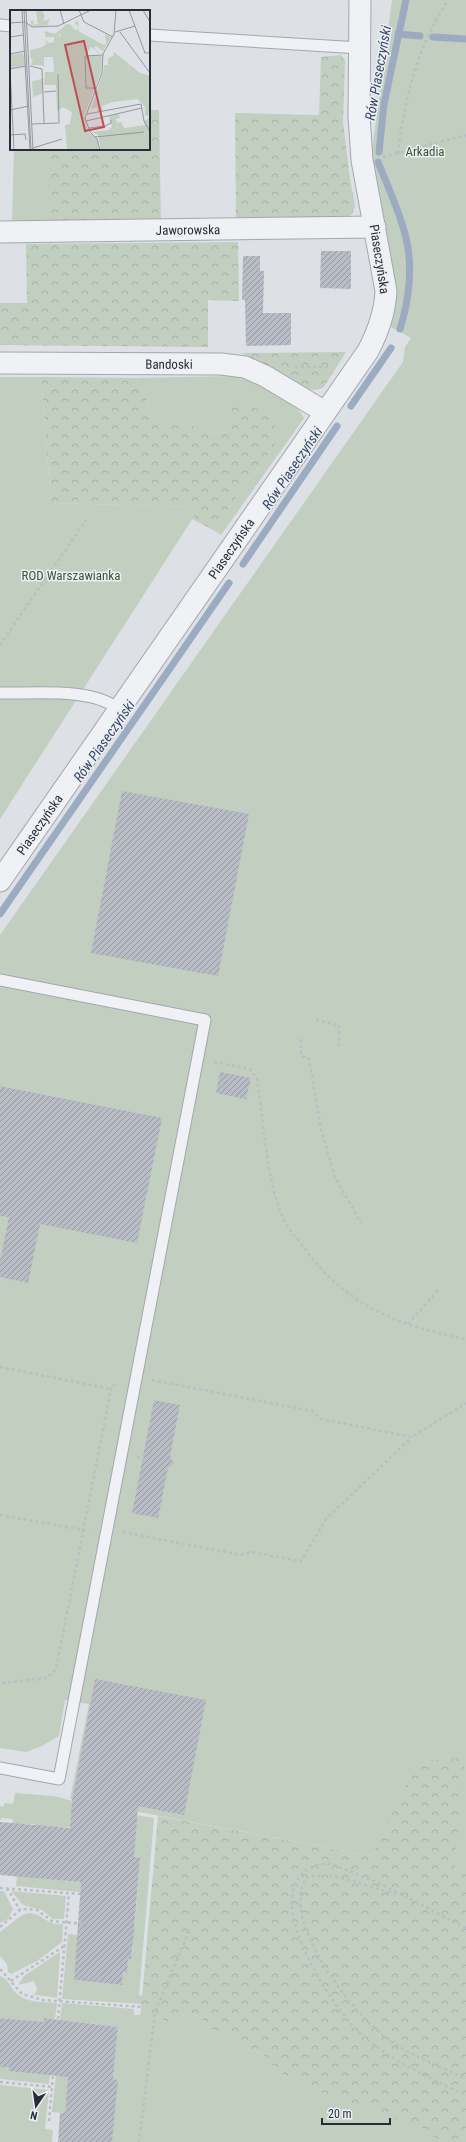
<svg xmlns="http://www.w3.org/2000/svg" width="466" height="2142" font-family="'Roboto Condensed',sans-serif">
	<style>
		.green { fill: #c2cebf }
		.forest { fill: url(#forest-crowns) }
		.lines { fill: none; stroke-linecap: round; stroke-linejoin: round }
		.stream { stroke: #9babc2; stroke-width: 7 }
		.building { fill: url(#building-hatch) }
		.lane-casing { stroke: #a3a7ae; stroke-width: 13 }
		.street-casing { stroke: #a3a7ae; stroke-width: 23 }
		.path { stroke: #bbbec4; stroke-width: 2.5; stroke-dasharray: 3 3; stroke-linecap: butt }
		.lane { stroke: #eff1f4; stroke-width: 11 }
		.street { stroke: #eff1f4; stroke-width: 21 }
		.labels { text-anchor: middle; stroke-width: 3; stroke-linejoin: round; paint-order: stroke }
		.park-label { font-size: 13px; fill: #3a5537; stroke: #eceff3 }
		.street-label { font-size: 13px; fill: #282d3a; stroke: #eceff3 }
		.water-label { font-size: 14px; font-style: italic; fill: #37496a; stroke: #eceff3 }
		.inset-road { fill: none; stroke: #9598a1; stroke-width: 1 }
		.view { fill: #bf4e54; fill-opacity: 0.15; stroke: #bf4e54; stroke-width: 2 }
		.inset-edge { fill: none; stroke: #282d3a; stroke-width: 2 }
	</style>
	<defs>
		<pattern id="forest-crowns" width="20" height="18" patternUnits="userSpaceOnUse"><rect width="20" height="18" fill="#c2cebf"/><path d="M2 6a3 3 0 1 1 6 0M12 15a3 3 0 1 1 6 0" fill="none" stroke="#a7b1a5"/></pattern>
		<pattern id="building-hatch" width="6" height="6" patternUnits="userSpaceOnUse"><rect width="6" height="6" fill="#b8bcc5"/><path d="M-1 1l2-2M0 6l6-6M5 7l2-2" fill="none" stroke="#9699a1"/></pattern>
	</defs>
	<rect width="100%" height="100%" fill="#dde0e5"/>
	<g class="green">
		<polygon points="392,0 466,0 466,1993 404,1862 70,1799 89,1704 65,1700 59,1736 42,1746 26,1752 0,1748 0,935 403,362 405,347 411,338 389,326 372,150"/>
		<polygon points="14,149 48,149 48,222 12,220"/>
		<path d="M232,376C256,382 292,395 304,418L221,535L213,530L275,445L229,432L213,434L191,425L162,424L149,408L146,397L136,378Z"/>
		<polygon points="0,377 41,377 51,503 200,507 0,819"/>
		<polygon points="15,1793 54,1796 76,1802 76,1805 154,1818 139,1995 142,1996 142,2004 62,1999 68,1934 78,1935 74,1980 122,1985 123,1972 126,1973 128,1959 131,1959 133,1947 126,1946 135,1924 140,1858 134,1857 74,1827 59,1827 59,1831 35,1829 35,1824 22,1824 21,1827 13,1825 13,1819 2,1818 0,1820 0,1806 4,1807 4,1803 13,1804"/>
		<polygon points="17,1876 81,1882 80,1892 16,1886"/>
		<polygon points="0,1891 4,1891 13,1909 8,1919 0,1923"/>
		<polygon points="11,1891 66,1896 64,1919 53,1919 42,1910 23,1905"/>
		<path d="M29,1913C44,1914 47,1926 63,1924L62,1942L37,1961L11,1974L8,1972L7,1964L0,1956V1932L22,1915Z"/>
		<polygon points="60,1952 57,1998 30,1994 35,1994 37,1989 34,1981 18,1985 24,1976"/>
		<path d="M0,1976C8,1979 10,1986 15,1992C25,2003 43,2002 57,2003L55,2019L44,2018V2022L0,2018Z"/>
		<polygon points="62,2003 134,2009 134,2015 140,2015 141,2009 167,2022 186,2014 199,2016 208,2027 238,2044 264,2055 275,2069 422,2127 441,2142 112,2142 113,2079 118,2027 60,2020"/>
		<polygon points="0,2067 9,2067 10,2071 50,2075 49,2084 0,2079"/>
		<polygon points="56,2075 71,2077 65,2113 52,2112"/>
		<polygon points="0,2085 49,2090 45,2129 53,2130 52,2142 0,2142"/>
	</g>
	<g class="forest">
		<polygon points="341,55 345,60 343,122 350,179 355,206 352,214 343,219 236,222 235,113 319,115 321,57"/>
		<polygon points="149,110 159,110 161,225 48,222 48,149 149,149"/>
		<polygon points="238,242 239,301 208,300 208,347 0,345 0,303 27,303 26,244"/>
		<path d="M346,352L324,387C306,397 286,377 272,368C262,362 251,358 241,353Z"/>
		<polygon points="41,377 136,378 146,397 149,408 162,423 191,425 213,434 229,432 229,408 245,403 264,412 278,429 275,445 213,530 192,519 200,507 51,503"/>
		<polygon points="465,1758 454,1871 466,1873 466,2142 441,2142 421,2127 303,2086 275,2069 264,2055 238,2044 208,2027 199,2016 186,2014 167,2022 141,2009 158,1816 372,1856 417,1761"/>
	</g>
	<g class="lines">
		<g class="stream">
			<polyline points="398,34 420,36"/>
			<polyline points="433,37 466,39"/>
			<polyline points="379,152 384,104 406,0"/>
			<path d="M378,162C388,187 400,212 406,238C413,266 409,301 400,329"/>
			<polyline points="351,406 391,348"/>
			<polyline points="243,564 337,426"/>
			<polyline points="0,914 229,583"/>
		</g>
	</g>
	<g class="building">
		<polygon points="321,251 351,251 351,289 320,288"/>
		<polygon points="243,256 260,256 260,271 264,271 263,313 291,313 291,345 246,346 245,300 242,300"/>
		<polygon points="122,791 249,814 218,976 91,953"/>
		<polygon points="220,1072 251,1078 246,1099 216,1093"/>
		<polygon points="0,1086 162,1118 137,1243 40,1224 28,1283 0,1277 0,1261 9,1217 0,1216"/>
		<polygon points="154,1400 180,1405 170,1456 174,1463 168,1468 158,1518 132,1513"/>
		<polygon points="95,1679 206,1700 184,1815 138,1806 134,1857 140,1858 134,1930 131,1959 128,1959 127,1973 123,1972 122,1985 74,1980 81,1882 0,1875 0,1822 70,1828 72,1801"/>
		<polygon points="0,2018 44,2022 44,2018 118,2027 113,2079 118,2080 112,2142 58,2142 60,2113 65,2113 68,2077 9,2071 9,2067 0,2067"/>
	</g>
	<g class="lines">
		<g class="lane-casing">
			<g id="lane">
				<polyline points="0,25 11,26"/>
				<polyline points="149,35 360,48"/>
				<path d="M0,693C33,694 92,687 118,709"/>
				<polyline points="0,980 205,1020 59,1779 0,1768"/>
			</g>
		</g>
		<g class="street-casing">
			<g id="street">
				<path id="s1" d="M0,232L375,227"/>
				<path id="s2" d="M0,363L221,364L245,367L265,376L325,412"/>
				<path id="s3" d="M0,881L368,351C378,332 385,313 386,291L362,160L359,116L360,0"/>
			</g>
		</g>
		<g class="path">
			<path d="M398,153C403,112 412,69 430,32C435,21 442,10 448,0"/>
			<polyline points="383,157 466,135"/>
			<polyline points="295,367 330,367"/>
			<polyline points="0,645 86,520"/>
			<polyline points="316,1020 339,1025 339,1046"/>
			<polyline points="301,1039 301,1056 309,1059 321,1129 335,1177 361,1223"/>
			<path d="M214,1062L250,1069L257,1079C264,1123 266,1183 285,1222C289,1230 297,1238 303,1246C345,1305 397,1326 466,1339"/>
			<polyline points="408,1324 440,1288"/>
			<polyline points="0,1367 111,1389"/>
			<polyline points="152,1380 312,1411 321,1419 412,1437 466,1403"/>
			<polyline points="137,1457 144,1458"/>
			<polyline points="0,1515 89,1531"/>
			<polyline points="123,1532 241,1555 251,1552 301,1561 326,1519 412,1437"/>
			<polyline points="2,1683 47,1678 56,1669 111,1389 112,1385 118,1386"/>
			<polyline points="0,1888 80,1894"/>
			<polyline points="7,1888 20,1910"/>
			<path d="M396,1894C366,1888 337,1870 307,1877C277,1919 356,2019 392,2042C414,2057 442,2067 466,2079"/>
			<polyline points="0,1927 20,1910 26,1909 37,1910 52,1921 84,1924"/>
			<path d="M466,1928C428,1909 390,1886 349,1871C343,1869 336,1865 329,1864C319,1863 309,1867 302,1874C267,1909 333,2009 362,2035C393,2062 429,2078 466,2095"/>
			<polyline points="0,1969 22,1994 43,2000 141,2007"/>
			<polyline points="11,1981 64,1946"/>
			<polyline points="58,2019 69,1894"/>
			<polyline points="0,2082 52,2087"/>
			<polyline points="49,2121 53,2075"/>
			<polyline points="139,2142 155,2012 189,1931"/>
		</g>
		<use href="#lane" class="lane"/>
		<use href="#street" class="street"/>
	</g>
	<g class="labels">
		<g class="park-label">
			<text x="425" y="156">Arkadia</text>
			<text x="71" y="580">ROD Warszawianka</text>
		</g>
		<g class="street-label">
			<text dy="5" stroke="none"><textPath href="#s1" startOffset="188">Jaworowska</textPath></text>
			<text transform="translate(380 259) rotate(81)" y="5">Piaseczyńska</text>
			<text dy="5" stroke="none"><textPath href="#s2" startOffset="169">Bandoski</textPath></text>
			<text dy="5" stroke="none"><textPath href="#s3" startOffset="405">Piaseczyńska</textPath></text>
			<text dy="5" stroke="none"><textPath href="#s3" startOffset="69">Piaseczyńska</textPath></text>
		</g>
		<g class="water-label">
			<text transform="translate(378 73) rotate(-80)" y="5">Rów Piaseczyński</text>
			<text transform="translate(292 468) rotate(-56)" y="5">Rów Piaseczyński</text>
			<text transform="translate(104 741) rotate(-55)" y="5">Rów Piaseczyński</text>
		</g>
	</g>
	<g transform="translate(10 10)">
		<rect width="140" height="140" fill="#dde0e5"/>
		<path d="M68,10L69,16L65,14L63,19L67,20L69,16L68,21L94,35L96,34L95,24L101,27L93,41L86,36L84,38L91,45L81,37L76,45L92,46L91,62L74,106L78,122L86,128L90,140H57L55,115L60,114L62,102L53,97L47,101L46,75H34L35,62H44L43,47H34V58L32,55H21L23,50L21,49L20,40L32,37L37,34H47L60,46L70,45L69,37L49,35L48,30L56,15L51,16L59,14L64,18L65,13ZM13,43L15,55L0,59V45ZM118,53L130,63L140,66V105L135,106V97L128,89L103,92L92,96L93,101L88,102L87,97L81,99L93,63L99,55L107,54L120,62ZM32,69V84L23,87L22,71ZM140,108V140H91L88,125L81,122L108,119L107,113L111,112L114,118L135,115L134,111Z" fill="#c2cebf"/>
		<path d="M26,0H35L32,1L35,6L33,11L40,9L39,12L37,11L39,15L21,16V11H24L23,15L28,14ZM56,15L53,23L49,25V34L69,37L70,45L61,46L58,51V46H54L55,41L46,39L48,34L44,38L47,42H42L44,47H38V42L33,44L32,39L27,40L37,35L35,29L38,33L44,32V27H36L34,21L45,24ZM104,42L118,53L120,63L107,54L99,55L93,63L94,55H98V48L103,46ZM109,104L110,108L106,109L108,119L98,120L102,117L99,106Z" fill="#c2cebf"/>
		<path class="inset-road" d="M12,0L20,140M14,0L21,140M16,0L23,140M50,0L54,14M69,0L74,12L103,27M119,0L135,43H140M133,0L140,12M0,13L15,12L22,17L48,16L81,0M105,22L125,16M110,22L140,63M0,27L13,25M0,44L15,41M20,56L32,59L34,113M0,59L4,140M0,59L16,56M87,78H76L75,46L93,45M34,82L46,81M0,100L19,96M77,104L131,94L134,111L140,122M76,111L132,98M22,114L49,113L48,64M79,118L95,116L101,113V110M0,125L15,124L16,130M85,127L134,122M23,138L52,129M90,140L87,129L80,122L75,108L92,63L93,44L104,24L106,0"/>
		<path class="view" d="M74,31L94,117L75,121L55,35Z"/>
		<rect width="140" height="140" class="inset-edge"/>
	</g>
	<g transform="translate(36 2106) rotate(193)" stroke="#eceff3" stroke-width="3" paint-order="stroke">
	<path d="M0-3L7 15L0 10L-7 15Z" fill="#282d3a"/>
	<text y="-6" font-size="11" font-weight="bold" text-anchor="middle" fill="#282d3a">N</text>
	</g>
	<path d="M322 2118v6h68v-6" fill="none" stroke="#282d3a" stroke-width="2"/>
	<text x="328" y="2118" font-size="12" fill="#282d3a" stroke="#eceff3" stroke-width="3" paint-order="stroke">20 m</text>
</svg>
